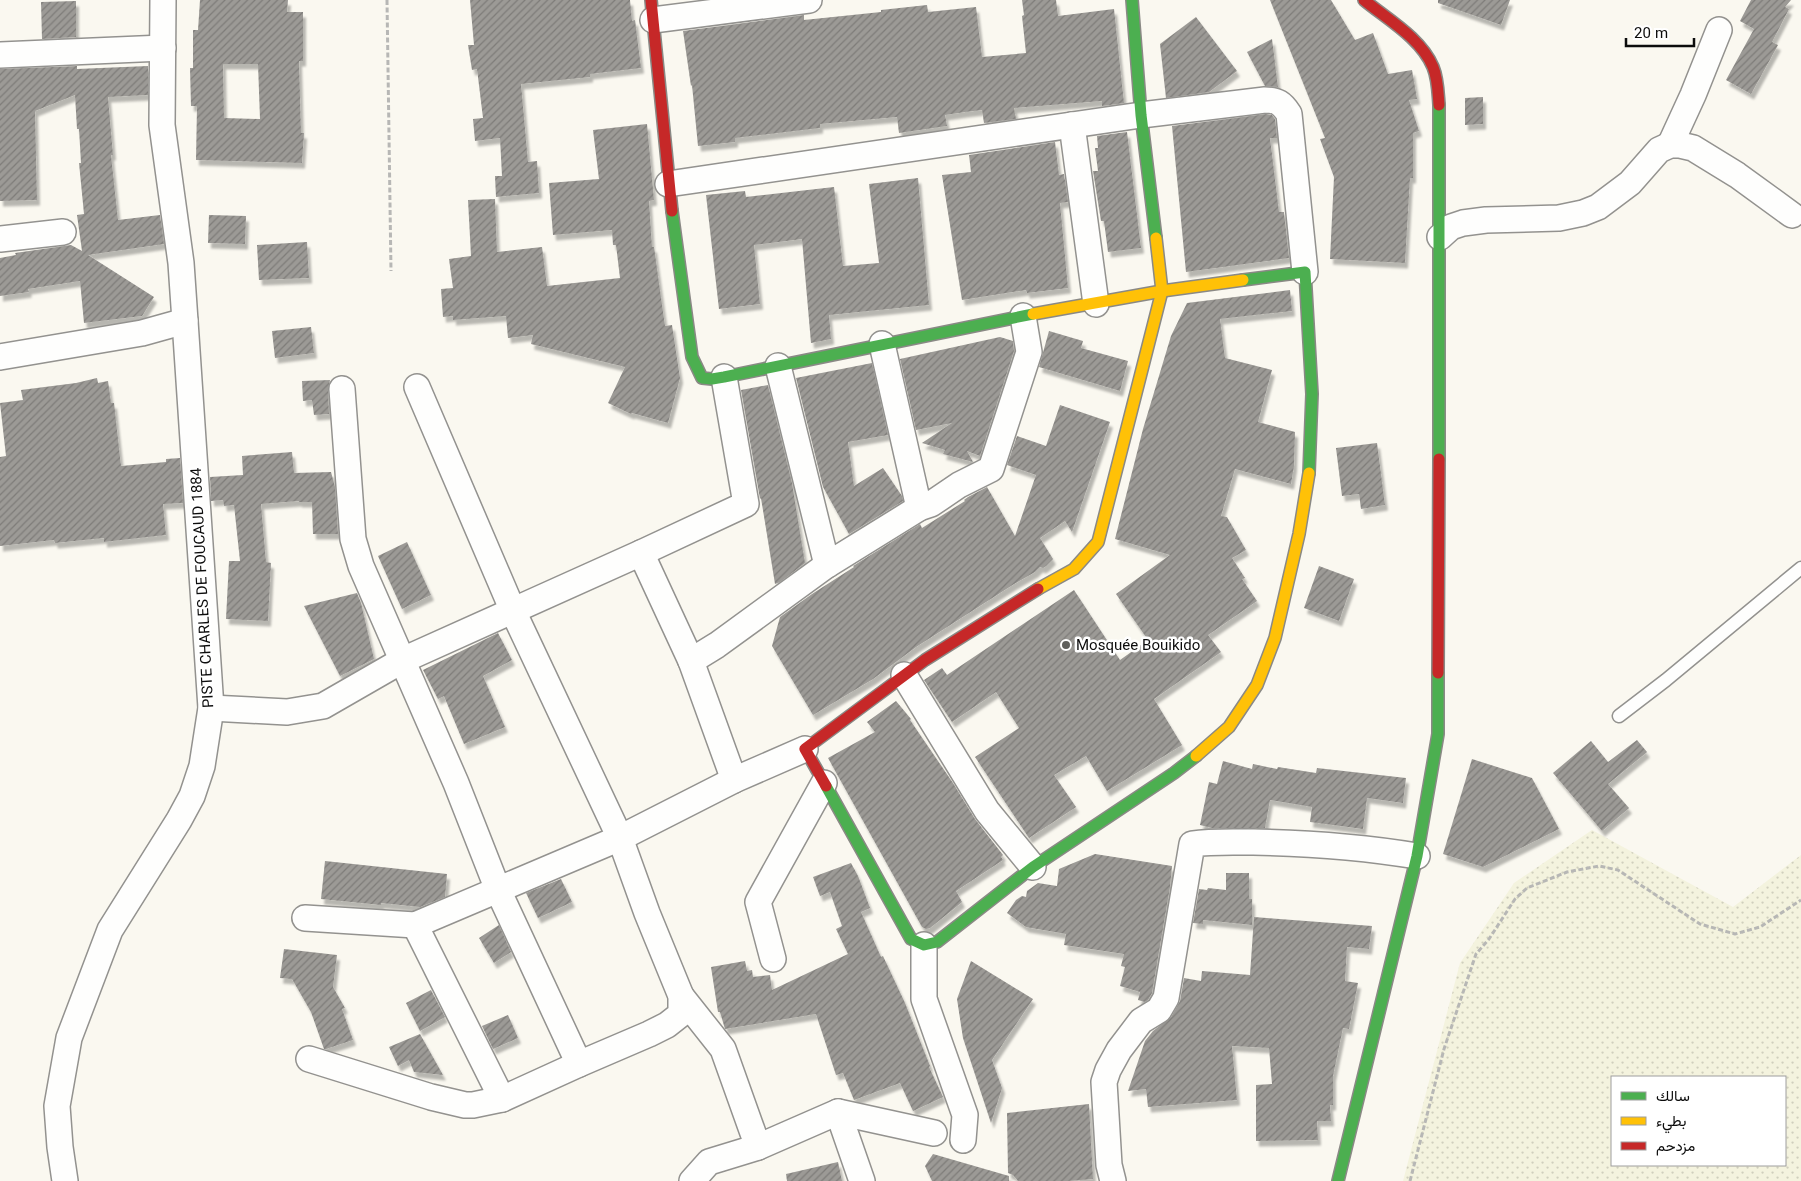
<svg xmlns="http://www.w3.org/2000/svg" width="1801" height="1181" font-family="Georgia,Vazirmatn,serif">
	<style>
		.farmland { fill: url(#farmland-dots); fill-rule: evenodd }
		.building { fill: url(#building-hatch); fill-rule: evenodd; filter: url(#shadow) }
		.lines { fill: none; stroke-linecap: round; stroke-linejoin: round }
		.lane-casing { stroke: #93928f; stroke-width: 15 }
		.street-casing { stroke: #93928f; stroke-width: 28 }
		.fast-casing { stroke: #8a8985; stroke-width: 14 }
		.slow-casing { stroke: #8a8985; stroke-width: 14 }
		.jam-casing { stroke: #8a8985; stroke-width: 14 }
		.path { stroke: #b7b7b5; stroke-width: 3; stroke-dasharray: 5 2.5; stroke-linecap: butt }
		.lane { stroke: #fefefd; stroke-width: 12 }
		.street { stroke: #fefefd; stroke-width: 25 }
		.fast { stroke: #4caf50; stroke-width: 11 }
		.slow { stroke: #ffc107; stroke-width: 11 }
		.jam { stroke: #c62828; stroke-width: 11 }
		.poi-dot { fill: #5f5f5c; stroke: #fff; stroke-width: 2 }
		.labels { text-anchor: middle; stroke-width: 5; stroke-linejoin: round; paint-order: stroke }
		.street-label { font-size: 15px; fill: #0c0c0c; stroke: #fff }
		.poi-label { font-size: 15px; fill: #0c0c0c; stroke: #fff; text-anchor: start }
	</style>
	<defs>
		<pattern id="farmland-dots" width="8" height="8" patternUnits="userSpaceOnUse" patternTransform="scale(1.25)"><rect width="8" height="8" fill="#f4f3de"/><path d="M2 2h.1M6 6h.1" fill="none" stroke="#d0cfbd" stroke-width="1.8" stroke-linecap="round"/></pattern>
		<pattern id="building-hatch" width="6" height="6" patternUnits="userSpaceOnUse" patternTransform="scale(1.25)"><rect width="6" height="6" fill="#9c9a96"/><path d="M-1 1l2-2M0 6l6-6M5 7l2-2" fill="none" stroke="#7e7c79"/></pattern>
		<filter id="shadow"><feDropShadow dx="3" dy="5.5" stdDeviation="1" flood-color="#0004"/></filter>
	</defs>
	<rect width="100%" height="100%" fill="#faf8f0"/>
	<path class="farmland" d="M1592,830L1733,907L1801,855V1181H1403L1460,963L1514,883ZM1612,1077H1785V1165H1612Z"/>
	<g class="building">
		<path d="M200,0H288L287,12H303V61H299L301,133H304L302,163L196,160L197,106H191L190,68H193V30H198ZM223,64H258L260,119L224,118Z"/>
		<polygon points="470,0 630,0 632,21 635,20 641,68 590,74 590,77 521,84 528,162 537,161 539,193 496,197 495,176 502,176 500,138 475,141 473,119 483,118 477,69 472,70 468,45 474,45"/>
		<polygon points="1022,0 1056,0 1058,16 1114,9 1124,103 1102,106 1102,101 1014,108 1016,119 984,123 982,110 965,112 945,115 947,126 899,133 897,117 820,124 820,128 735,138 735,142 698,146 692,85 691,86 683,31 804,15 804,20 881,12 881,10 927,5 928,12 976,7 982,57 1026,53 1022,16 1024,15"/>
		<polygon points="1270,0 1331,0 1355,40 1373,33 1388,74 1412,70 1417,99 1409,100 1419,131 1413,133 1413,178 1410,178 1405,263 1330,259 1334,177 1320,139 1325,138"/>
		<polygon points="1438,0 1510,0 1501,25 1438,3"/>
		<polygon points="1751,0 1791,0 1785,7 1789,9 1772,42 1778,45 1751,94 1726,80 1754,29 1740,21"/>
		<polygon points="76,1 76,37 42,39 41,2"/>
		<polygon points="1196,17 1237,71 1209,92 1166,98 1160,44"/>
		<polygon points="1272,39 1278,87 1265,86 1247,52"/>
		<polygon points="77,66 77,69 148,66 148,95 108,97 113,155 111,155 118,220 160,215 164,244 88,255 154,297 142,316 84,323 80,281 28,289 29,292 0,296 0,258 16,255 15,253 71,245 82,251 77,215 84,214 79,163 81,163 79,129 77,129 75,95 35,111 37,200 0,201 0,69"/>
		<polygon points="1483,97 1483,124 1465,125 1465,98"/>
		<polygon points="1266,114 1272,115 1275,119 1277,138 1270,138 1279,212 1284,212 1289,258 1186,272 1172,126"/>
		<polygon points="647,124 654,200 649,201 652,247 654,247 665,326 672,325 680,378 668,423 632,413 631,414 608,403 625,367 531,344 533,335 508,338 506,316 453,320 453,316 443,317 441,289 453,288 449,259 471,256 468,200 495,199 497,252 542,247 547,286 620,278 616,245 613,245 612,230 553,235 549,183 599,179 593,130"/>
		<polygon points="1127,132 1141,248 1108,252 1104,221 1101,221 1093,171 1098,171 1095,148 1098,148 1097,136"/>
		<polygon points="1055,142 1059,175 1064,174 1068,202 1060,203 1068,288 1027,293 1026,290 962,300 942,175 971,172 969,155"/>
		<polygon points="918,178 929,305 829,315 831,339 811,343 802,239 754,245 760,304 719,309 706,195 745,191 746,197 834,187 843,266 879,263 869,184"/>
		<polygon points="209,215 246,216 245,244 208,243"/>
		<polygon points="307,242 309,278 259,280 257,245"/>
		<polygon points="1290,290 1292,311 1220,319 1225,358 1272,370 1258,422 1295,432 1294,466 1291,484 1235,469 1221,516 1227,517 1246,550 1232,558 1245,578 1242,579 1257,601 1208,635 1221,652 1154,699 1182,745 1107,791 1086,756 1054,775 1076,807 1029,838 975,757 1019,728 996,692 952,722 924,680 942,668 947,675 1074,590 1120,660 1148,640 1116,594 1170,555 1115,539 1143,429 1171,336 1187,303"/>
		<polygon points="311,327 314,353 275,358 272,331"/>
		<polygon points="1049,331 1083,341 1081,348 1128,361 1120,391 1039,367"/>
		<polygon points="1000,337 1013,341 1014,351 980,456 967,451 973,462 943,454 945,450 922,443 952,423 916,430 900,359"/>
		<polygon points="872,363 888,435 848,442 854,486 883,468 902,496 903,501 849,534 823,487 796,378"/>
		<polygon points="97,378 98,383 108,381 111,403 114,403 121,466 166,462 166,459 180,458 183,503 163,504 166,535 104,542 104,538 55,543 54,540 0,546 0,457 6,456 0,403 23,400 21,390 76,383"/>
		<polygon points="330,380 328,390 329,414 314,415 312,400 303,401 302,381"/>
		<polygon points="768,385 792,483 805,563 780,582 775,584 761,498 760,499 741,390"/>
		<polygon points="1060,405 1110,422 1072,532 1065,521 1040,538 1053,559 1046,566 1043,568 1040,567 1035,572 1014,584 916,647 873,679 813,715 772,646 780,617 812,594 854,567 853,566 920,524 922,528 965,501 964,500 968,497 987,487 1015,536 1036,475 1007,465 1017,436 1046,446"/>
		<polygon points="1377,443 1385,505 1361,509 1359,494 1342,496 1336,448"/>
		<polygon points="292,452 294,473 331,472 335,487 338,534 313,534 312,502 299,502 299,501 261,504 266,562 271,563 268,621 226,619 229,561 240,561 234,505 224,506 223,500 211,501 210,477 243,475 242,456"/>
		<polygon points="407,542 431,595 402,609 378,556"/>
		<polygon points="1319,566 1354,579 1339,621 1304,608"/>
		<polygon points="357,593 361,603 374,659 340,676 304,606"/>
		<polygon points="498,633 512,660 483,676 505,727 464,744 444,696 438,699 423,670"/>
		<polygon points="896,701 911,719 910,720 953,783 975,819 1003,855 1001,857 1003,860 956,891 962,902 930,928 926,929 922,927 828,758 875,732 867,722"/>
		<polygon points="1637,740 1647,752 1608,784 1629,808 1602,831 1553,773 1591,741 1608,762"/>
		<polygon points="1472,759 1532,778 1559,829 1483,867 1443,854"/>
		<polygon points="1223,761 1252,769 1253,764 1277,769 1278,767 1316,773 1317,768 1406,778 1403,803 1367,798 1363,829 1310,822 1312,807 1270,800 1265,828 1212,828 1200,825 1209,782 1217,784"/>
		<polygon points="1095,854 1172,866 1170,887 1152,993 1148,1000 1145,1002 1138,1000 1140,992 1120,986 1125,967 1121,966 1124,954 1064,945 1066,934 1026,927 1007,913 1016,900 1022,896 1026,897 1027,891 1038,883 1057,886 1059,869"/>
		<polygon points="325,861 447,874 445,897 420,907 381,903 381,905 321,899"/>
		<polygon points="851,863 858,876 870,908 861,912 881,957 883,956 905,1003 930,1066 929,1067 943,1097 913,1111 900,1083 854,1100 843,1073 836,1075 816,1014 725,1029 720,1012 718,1012 711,967 745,961 747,971 752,970 753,977 770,975 772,990 848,954 836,929 842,926 830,892 820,896 813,877"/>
		<polygon points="1226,873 1249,873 1249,899 1252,899 1252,925 1203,920 1203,924 1193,923 1199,889 1207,890 1208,888 1226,890"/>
		<polygon points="561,879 572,902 538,918 526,893"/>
		<polygon points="1254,917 1372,926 1369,949 1347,947 1345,981 1358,983 1349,1029 1343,1028 1333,1076 1333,1105 1330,1105 1331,1121 1317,1121 1318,1140 1256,1141 1256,1085 1272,1084 1269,1048 1232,1046 1237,1100 1148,1107 1146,1089 1128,1091 1145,1041 1153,1031 1171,1017 1180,1001 1184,978 1201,981 1202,971 1250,975"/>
		<polygon points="499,925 511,952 494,963 479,938"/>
		<polygon points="284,949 337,955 333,987 345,1008 342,1009 353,1040 326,1049 324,1049 311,1012 292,979 280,978"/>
		<polygon points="971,961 1033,999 992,1060 1002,1088 991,1123 963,1038 957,999"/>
		<polygon points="431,990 445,1017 420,1031 406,1003"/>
		<polygon points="508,1015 518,1038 493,1049 482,1026"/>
		<polygon points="420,1034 443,1075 414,1072 409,1060 398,1066 389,1047"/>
		<polygon points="1089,1104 1093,1179 1068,1181 1018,1181 1013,1175 1008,1173 1007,1113"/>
		<polygon points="933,1154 1009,1176 1009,1181 932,1181 925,1166"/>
		<polygon points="838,1162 842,1181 787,1181 786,1174"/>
	</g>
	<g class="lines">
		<g class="lane-casing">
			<polyline id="lane" points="1619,716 1666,680 1801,568"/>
		</g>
		<g class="street-casing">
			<g id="street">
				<polyline points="653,20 809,0"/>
				<polyline points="0,55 163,48"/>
				<polyline points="1072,125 1096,304"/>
				<polyline points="1670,145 1693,95 1719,30"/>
				<path d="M668,184L1141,115L1265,100C1277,100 1282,103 1289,114L1305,272"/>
				<polyline points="1440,237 1451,227 1463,223 1486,220 1559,218 1583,213 1598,207 1630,183 1659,150 1670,145 1680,145 1693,148 1737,175 1792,215"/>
				<polyline points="0,239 63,232"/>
				<polyline points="882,344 919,508"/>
				<polyline points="0,357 142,333 185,321 181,263 162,125 163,0"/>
				<polyline points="778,366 827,565"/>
				<polyline points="342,389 353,539 361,566 456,783 498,890 579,1064"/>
				<polyline points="641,553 691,661 734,780"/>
				<polyline points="691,661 717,645 827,565 919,508 931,504 959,485 991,469 1029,352 1023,316"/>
				<polyline points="904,675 987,811 1033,867"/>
				<polyline points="211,708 287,712 323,706 403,660 641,553 746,504 724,377"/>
				<polyline points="305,918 415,925 620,838 734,780 805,749"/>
				<polyline points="415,925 502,1099"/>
				<polyline points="924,945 924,999 965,1115 963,1140"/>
				<polyline points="773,959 758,902 824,783"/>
				<polyline points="681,996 723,1049 758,1147 709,1162 692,1181"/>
				<polyline points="309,1059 431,1097 465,1105 473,1105 502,1099 579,1064 649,1034 667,1025 681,1014 681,996 647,913 620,838 513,611 417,387"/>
				<polyline points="838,1112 862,1181"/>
				<polyline points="758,1147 838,1112 934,1133"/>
				<polyline points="65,1181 60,1147 57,1106 69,1038 110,930 179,820 192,796 202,766 211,708 185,321"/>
				<path d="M1113,1181L1109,1165L1104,1082L1108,1070L1119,1050L1141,1021L1159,1010L1166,998L1192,844C1212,841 1233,842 1253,842C1308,843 1363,847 1417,856"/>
			</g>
		</g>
		<g class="fast-casing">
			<g id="fast">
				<polyline points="1132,0 1141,115 1156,238"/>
				<polyline points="672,211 692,357 702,378 712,379 724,377 1033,314"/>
				<polyline points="1243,280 1305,272 1312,394 1309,473"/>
				<polyline points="1439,459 1439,105"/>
				<polyline points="826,786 911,939 924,945 937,942 1033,867 1174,773 1196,756"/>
				<polyline points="1338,1181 1417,856 1438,734 1438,673"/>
			</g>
		</g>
		<g class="slow-casing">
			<g id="slow">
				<polyline points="1033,314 1162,291 1243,280"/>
				<polyline points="1038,589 1074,569 1098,542 1162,291 1156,238"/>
				<polyline points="1196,756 1229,727 1257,685 1275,638 1299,534 1309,473"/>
			</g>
		</g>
		<g class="jam-casing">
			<g id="jam">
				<polyline points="651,0 672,211"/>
				<path d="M1364,0C1387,19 1421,38 1433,67C1438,79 1438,92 1439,105"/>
				<polyline points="1438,673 1439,459"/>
				<polyline points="826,786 805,749 925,660 1038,589"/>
			</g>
		</g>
		<g class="path">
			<polyline points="387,0 391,271"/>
			<polyline points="1410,1181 1444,1049 1476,954 1489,939 1515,899 1527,888 1567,872 1599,866 1618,870 1700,924 1735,934 1760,927 1801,900"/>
		</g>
		<use href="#lane" class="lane"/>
		<use href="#street" class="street"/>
		<use href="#fast" class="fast"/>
		<use href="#slow" class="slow"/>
		<use href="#jam" class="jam"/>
	</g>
	<circle class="poi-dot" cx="1066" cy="645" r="5"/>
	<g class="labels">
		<g class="street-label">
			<text transform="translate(202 588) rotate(-93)" y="5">PISTE CHARLES DE FOUCAUD 1884</text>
		</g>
		<g class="poi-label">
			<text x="1076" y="650">Mosquée Bouikido</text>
		</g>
	</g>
	<rect x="1611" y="1076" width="175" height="90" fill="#ffffff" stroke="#9e9e9e"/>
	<rect x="1621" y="1092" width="25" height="8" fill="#4caf50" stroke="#9e9e9e"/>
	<text x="1656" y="1101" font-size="15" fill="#0c0c0c">سالك</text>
	<rect x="1621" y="1117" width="25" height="8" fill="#ffc107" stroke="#9e9e9e"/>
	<text x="1656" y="1126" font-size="15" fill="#0c0c0c">بطيء</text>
	<rect x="1621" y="1142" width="25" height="8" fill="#c62828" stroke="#9e9e9e"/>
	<text x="1656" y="1151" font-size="15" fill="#0c0c0c">مزدحم</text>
	<path d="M1626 38v8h68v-8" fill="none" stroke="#0c0c0c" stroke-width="2.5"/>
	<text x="1634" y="38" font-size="15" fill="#0c0c0c" stroke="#ffffff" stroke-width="4" paint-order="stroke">20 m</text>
</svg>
